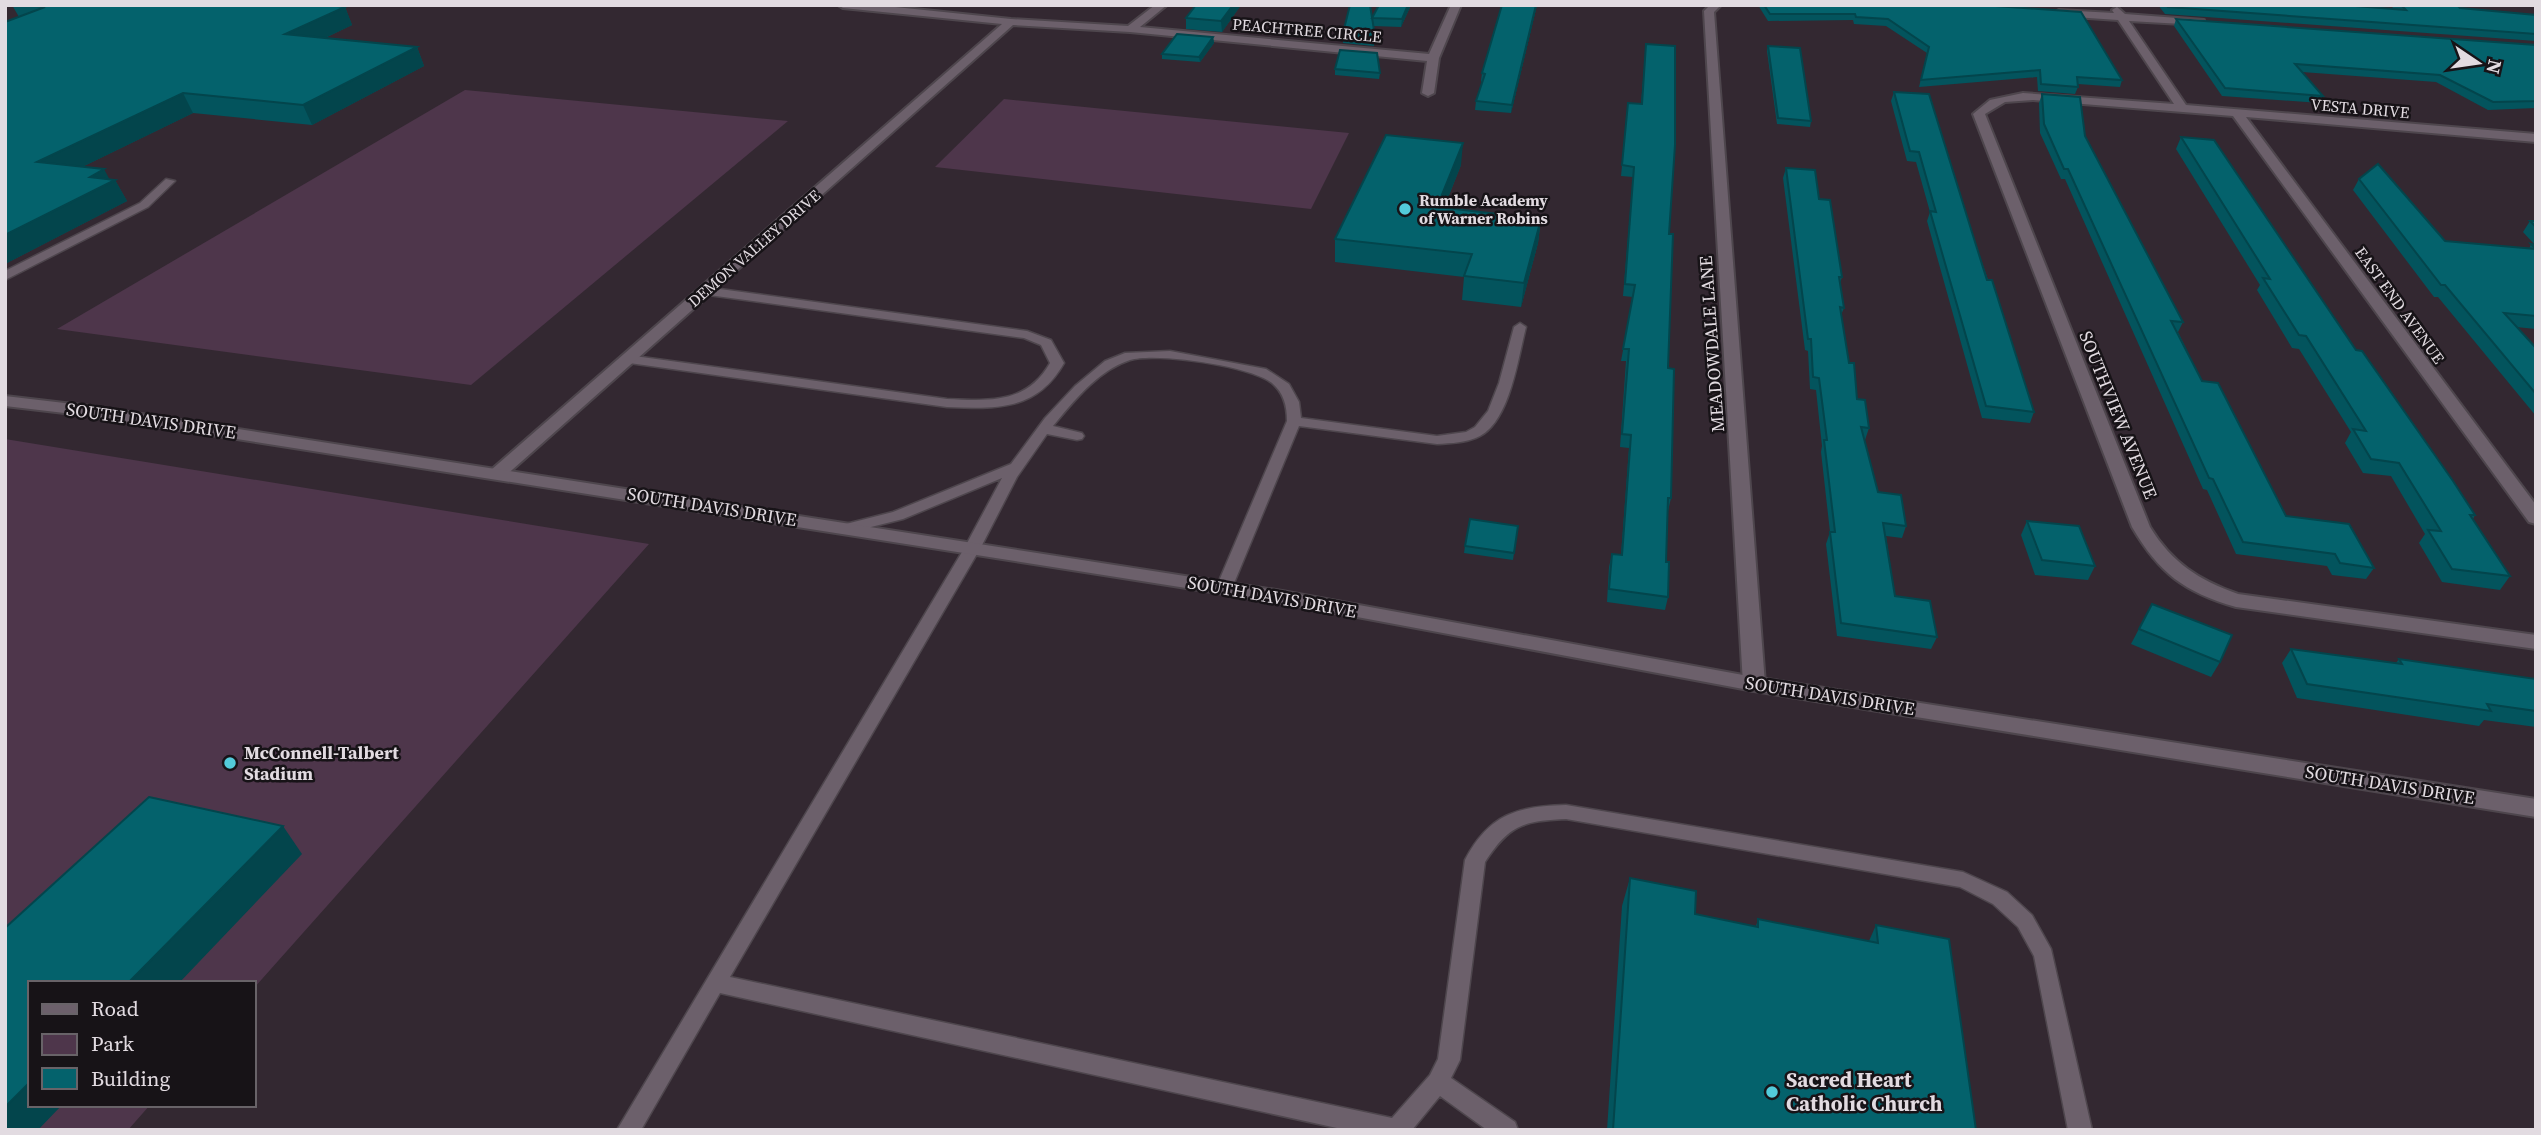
<svg xmlns="http://www.w3.org/2000/svg" width="2541" height="1135" font-family="'Source Serif 4',serif">
	<style>
		.green { fill: #4e364b }
		.lines { fill: none; stroke-linecap: round; stroke-linejoin: round }
		.service-casing { stroke: #4e464d; stroke-width: 3 }
		.minor-casing { stroke: #4e464d; stroke-width: 4 }
		.tertiary-casing { stroke: #4e464d; stroke-width: 4 }
		.service { fill: #6c606b; fill-rule: evenodd }
		.minor { fill: #6c606b; fill-rule: evenodd }
		.tertiary { fill: #6c606b; fill-rule: evenodd }
		.wall { fill: #03545d }
		.shaded-wall { fill: #03454c }
		.building { fill: #04626c; stroke: #03454c; stroke-width: 2 }
		.poi-dot { fill: #53cbda; stroke: #171317; stroke-width: 2.5 }
		.labels { text-anchor: middle; stroke-width: 5; stroke-linejoin: round; paint-order: stroke }
		.far-street-label { font-size: 16px; fill: #e2dbe1; stroke: #171317 }
		.far-poi-label { font-size: 16px; font-weight: bold; fill: #e2dbe1; stroke: #171317; text-anchor: start }
		.street-label { font-size: 18px; fill: #e2dbe1; stroke: #171317 }
		.poi-label { font-size: 18px; font-weight: bold; fill: #e2dbe1; stroke: #171317; text-anchor: start }
		.near-poi-label { font-size: 21px; font-weight: bold; fill: #e2dbe1; stroke: #171317; text-anchor: start }
	</style>
	<rect width="100%" height="100%" fill="#332831"/>
	<g class="green">
		<polygon points="465,90 788,121 471,385 57,329"/>
		<polygon points="1004,99 1349,133 1311,209 935,167"/>
		<polygon points="5,439 649,544 254,988 254,983 30,983 30,1105 150,1105 128,1130 5,1130"/>
	</g>
	<g class="lines">
		<g class="service-casing">
			<g id="service">
				<polygon points="166,179 175,181 148,207 5,280 5,271 140,203"/>
				<path d="M705,287L1027,331L1051,340L1064,363C1037,411 996,409 947,407L622,362L621,359L627,355L947,399C989,401 1027,404 1050,363L1041,345L1024,338L701,294L699,291Z"/>
				<path d="M1520,323L1526,327C1518,358 1510,420 1480,436C1467,443 1451,443 1437,444L1299,426L1232,588L1224,593L1216,588L1287,421C1287,406 1284,393 1272,383C1251,366 1156,352 1130,360C1098,370 1073,402 1053,426L1082,433L1084,436L1082,439L1077,440L1047,434L1017,477L981,547L730,977L1392,1118L1430,1075L1438,1059L1465,860C1489,814 1518,806 1566,805L1963,872L2007,892L2032,915L2051,949L2092,1130H2068L2034,956L2018,927L1993,904L1960,887L1566,819C1523,821 1509,825 1485,862L1460,1060L1451,1078L1515,1122L1518,1130H1487L1440,1096L1412,1130H1346L720,993L641,1130H617L965,547L1002,478L903,519L847,533L839,528L842,525L893,512L1011,464L1045,418L1075,386L1105,361L1125,353L1170,351L1266,369L1289,384L1299,402L1301,418L1437,436L1466,432L1475,427L1488,411L1499,383L1514,327Z"/>
			</g>
		</g>
		<g class="minor-casing">
			<g id="minor">
				<polygon points="838,5 876,5 1011,19 1128,26 1155,5 1167,5 1140,27 1429,54 1451,5 1461,5 1439,58 1434,93 1428,96 1422,93 1427,61 1130,32 1013,25 503,478 491,478 488,474 491,470 1002,24 843,8"/>
				<polygon points="1710,5 1721,5 1714,12 1765,684 1761,689 1754,691 1747,689 1743,684 1704,11"/>
				<path d="M2117,7L2125,14L2204,20V24L2200,25L2129,21L2186,105L2536,134V142L2246,117L2536,505V524L2529,522L2233,116L2033,100L2005,102L1985,114L2150,527C2172,563 2199,580 2238,594L2536,635V649L2236,607C2184,592 2159,573 2132,527L1973,114L1990,100L2023,93L2174,104L2118,20L2059,16L2054,13L2059,10L2114,13L2112,10Z"/>
			</g>
		</g>
		<g class="tertiary-casing">
			<polygon id="tertiary" points="5,396 90,406 1282,591 1754,677 2536,799 2536,817 1754,691 1282,603 90,416 5,406"/>
		</g>
		<use href="#service" class="service"/>
		<use href="#minor" class="minor"/>
		<use href="#tertiary" class="tertiary"/>
	</g>
	<g class="wall">
		<polygon points="12,5 329,5 345,7 352,25 325,38 417,47 424,66 312,125 193,113 82,167 109,179 115,180 127,201 5,264 5,22 19,17"/>
		<polygon points="1196,5 1241,5 1222,32 1186,29 1186,18"/>
		<polygon points="1379,5 1411,5 1401,27 1373,26 1375,36 1374,46 1343,43 1343,33 1372,18"/>
		<polygon points="1502,5 1537,5 1511,113 1475,110 1476,101 1482,82 1481,81 1482,73"/>
		<polygon points="1758,5 1981,5 2122,80 2120,87 2078,84 2078,87 2075,94 2038,91 2037,77 1919,87 1927,53 1886,26 1854,24 1853,20 1768,21"/>
		<polygon points="2047,5 2073,5 2072,7"/>
		<polygon points="2158,5 2343,5 2394,9 2390,5 2457,5 2460,8 2536,15 2536,41 2165,14"/>
		<polygon points="2176,19 2536,45 2536,108 2488,110 2436,82 2302,72 2323,96 2320,103 2222,96 2174,26"/>
		<polygon points="1213,37 1214,43 1200,62 1162,59 1162,54"/>
		<polygon points="1646,44 1669,234 1668,368 1671,498 1668,511 1666,562 1668,597 1665,610 1607,602 1609,567 1612,554 1621,555 1629,448 1620,447 1626,361 1621,361 1633,297 1623,296 1633,177 1621,176 1628,103 1641,104"/>
		<polygon points="1768,46 1811,121 1810,127 1777,124 1767,51"/>
		<polygon points="1335,69 1380,73 1379,79 1335,75"/>
		<polygon points="1894,92 1975,242 2034,412 2030,423 1982,418 1927,221 1930,212 1916,162 1907,161 1891,101"/>
		<polygon points="2042,94 2085,136 2183,322 2178,332 2202,381 2286,516 2374,568 2366,579 2332,575 2327,566 2236,554 2207,490 2203,489 2065,179 2061,179 2040,133 2039,103"/>
		<polygon points="2181,137 2356,350 2475,515 2473,519 2510,576 2500,590 2442,582 2419,543 2425,534 2391,476 2363,473 2345,443 2351,432 2299,349 2292,348 2257,290 2260,285 2176,149"/>
		<polygon points="1461,165 1444,208 1541,219 1538,243 1521,307 1462,300 1464,277 1335,262 1335,239"/>
		<polygon points="1786,168 1819,199 1842,277 1840,283 1844,308 1841,315 1849,363 1857,399 1869,428 1865,440 1864,440 1878,492 1906,526 1902,538 1886,536 1895,596 1937,637 1931,649 1837,636 1826,544 1830,532 1821,452 1822,446 1816,390 1810,389 1808,351 1805,350 1783,178"/>
		<polygon points="2359,179 2445,241 2529,249 2531,244 2535,245 2523,232 2530,221 2536,221 2536,329 2516,327 2536,348 2536,416 2438,297 2434,297 2353,190"/>
		<polygon points="2027,521 2095,566 2088,580 2035,575 2021,535"/>
		<polygon points="1518,526 1513,560 1464,553 1465,546"/>
		<polygon points="2152,604 2220,662 2211,677 2131,644"/>
		<polygon points="2291,649 2396,663 2399,659 2536,679 2536,727 2484,720 2479,726 2297,698 2282,663"/>
		<polygon points="1630,878 1695,914 1756,926 1758,919 1869,941 1876,925 1976,1130 1607,1130 1622,906"/>
	</g>
	<g class="shaded-wall">
		<polygon points="1233,5 1241,5 1222,32 1221,21"/>
		<polygon points="1408,5 1411,5 1401,27 1402,19"/>
		<polygon points="1536,5 1537,5 1511,113 1512,105"/>
		<polygon points="345,7 352,25 293,53 285,34"/>
		<polygon points="1213,37 1214,43 1200,62 1199,57"/>
		<polygon points="417,47 424,66 312,125 303,105"/>
		<polygon points="183,93 193,113 49,183 37,162"/>
		<polygon points="1463,143 1461,165 1435,230 1437,207"/>
		<polygon points="104,169 111,182 115,180 127,201 5,264 5,235 90,177"/>
		<polygon points="1541,219 1538,243 1521,307 1524,283"/>
		<polygon points="283,826 302,854 179,983 128,983"/>
		<polygon points="30,1082 30,1105 62,1105 38,1130 5,1130 5,1107"/>
	</g>
	<g class="building">
		<polygon points="29,5 329,5 345,7 285,34 417,47 303,105 183,93 37,162 104,169 90,177 115,180 5,235 5,22 45,7"/>
		<polygon points="1196,5 1233,5 1221,21 1186,18"/>
		<polygon points="1350,5 1370,5 1375,36 1343,33"/>
		<polygon points="1379,5 1408,5 1402,19 1372,18"/>
		<polygon points="1502,5 1536,5 1512,105 1476,101 1485,74 1482,73"/>
		<polygon points="1764,5 1981,5 2081,12 2122,80 2077,77 2078,87 2041,84 2040,70 1921,80 1929,47 1888,19 1856,17 1855,14 1770,14"/>
		<polygon points="2166,5 2343,5 2406,10 2401,5 2457,5 2460,8 2536,15 2536,34 2168,7"/>
		<polygon points="2176,19 2536,45 2536,101 2493,102 2440,75 2295,64 2323,96 2225,88"/>
		<polygon points="1177,34 1213,37 1199,57 1162,54"/>
		<polygon points="1646,44 1675,46 1675,145 1669,234 1673,234 1668,368 1674,369 1671,498 1668,498 1666,562 1669,562 1668,597 1609,589 1612,554 1622,555 1631,435 1622,434 1629,349 1623,349 1635,285 1625,284 1634,167 1622,165 1628,103 1642,104"/>
		<polygon points="1768,46 1800,48 1811,121 1778,118"/>
		<polygon points="1340,50 1377,53 1380,73 1335,69"/>
		<polygon points="1894,92 1929,94 1975,242 1987,280 1992,280 2034,412 1986,406 1930,211 1936,212 1919,152 1910,151"/>
		<polygon points="2042,94 2080,97 2085,136 2183,322 2171,321 2202,381 2218,383 2286,516 2349,524 2374,568 2340,563 2335,554 2243,542 2213,479 2209,478 2068,169 2064,169 2044,124"/>
		<polygon points="1386,135 1463,143 1437,207 1541,219 1524,283 1464,276 1472,254 1335,239"/>
		<polygon points="2181,137 2214,140 2356,350 2362,351 2453,481 2475,515 2470,515 2510,576 2452,569 2428,530 2441,531 2399,463 2371,459 2353,429 2366,431 2306,336 2299,335 2263,278 2270,279"/>
		<polygon points="2378,164 2445,241 2536,249 2531,244 2536,245 2536,316 2504,313 2536,348 2536,394 2445,285 2441,285 2359,179"/>
		<polygon points="1786,168 1815,170 1819,199 1830,200 1842,277 1839,277 1844,308 1840,307 1849,363 1854,363 1857,399 1865,400 1869,428 1861,427 1878,492 1901,495 1906,526 1883,523 1895,596 1930,601 1937,637 1841,623 1830,532 1835,532 1824,440 1827,440 1819,378 1813,377 1811,339 1808,339"/>
		<polygon points="2530,221 2536,221 2536,227"/>
		<polygon points="1470,519 1518,526 1514,553 1465,546"/>
		<polygon points="2027,521 2079,526 2095,566 2042,560"/>
		<polygon points="2152,604 2232,635 2220,662 2139,629"/>
		<polygon points="2291,649 2402,664 2399,659 2536,679 2536,711 2487,704 2491,711 2307,684"/>
		<polygon points="149,797 283,826 128,983 30,983 30,1082 5,1107 5,928"/>
		<polygon points="1630,878 1696,891 1695,914 1758,927 1758,919 1878,943 1876,925 1949,939 1976,1130 1613,1130"/>
	</g>
	<g class="poi-dot">
		<circle cx="1405" cy="209" r="7"/>
		<circle cx="230" cy="763" r="7"/>
		<circle cx="1772" cy="1092" r="7"/>
	</g>
	<g class="labels">
		<g class="far-street-label">
			<text transform="translate(1307 30) rotate(5)" y="6">PEACHTREE CIRCLE</text>
			<text transform="translate(2360 108) rotate(5)" y="6">VESTA DRIVE</text>
			<text transform="translate(754 248) rotate(-41)" y="6">DEMON VALLEY DRIVE</text>
			<text transform="translate(2400 305) rotate(54)" y="6">EAST END AVENUE</text>
		</g>
		<g class="far-poi-label">
			<text x="1419" y="206">Rumble Academy<tspan x="1419" dy="18">of Warner Robins</tspan></text>
		</g>
		<g class="street-label">
			<text transform="translate(1712 344) rotate(-94)" y="6">MEADOWDALE LANE</text>
			<text transform="translate(2118 415) rotate(68)" y="6">SOUTHVIEW AVENUE</text>
			<text transform="translate(151 421) rotate(8)" y="6">SOUTH DAVIS DRIVE</text>
			<text transform="translate(712 507) rotate(9)" y="6">SOUTH DAVIS DRIVE</text>
			<text transform="translate(1272 597) rotate(10)" y="6">SOUTH DAVIS DRIVE</text>
			<text transform="translate(1830 696) rotate(9)" y="6">SOUTH DAVIS DRIVE</text>
			<text transform="translate(2390 785) rotate(9)" y="6">SOUTH DAVIS DRIVE</text>
		</g>
		<g class="poi-label">
			<text x="244" y="759">McConnell-Talbert<tspan x="244" dy="21">Stadium</tspan></text>
		</g>
		<g class="near-poi-label">
			<text x="1786" y="1087">Sacred Heart<tspan x="1786" dy="24">Catholic Church</tspan></text>
		</g>
	</g>
	<rect width="2541" height="1135" fill="none" stroke="#e2dbe1" stroke-width="14"/>
	<rect x="28" y="981" width="228" height="126" fill="#171317" stroke="#686368" stroke-width="2"/>
	<rect x="42" y="1004" width="35" height="10" fill="#6c606b" stroke="#686368" stroke-width="2"/>
	<text x="91" y="1016" font-size="21" fill="#e2dbe1">Road</text>
	<rect x="42" y="1034" width="35" height="21" fill="#4e364b" stroke="#686368" stroke-width="2"/>
	<text x="91" y="1051" font-size="21" fill="#e2dbe1">Park</text>
	<rect x="42" y="1068" width="35" height="21" fill="#04626c" stroke="#686368" stroke-width="2"/>
	<text x="91" y="1086" font-size="21" fill="#e2dbe1">Building</text>
	<g transform="translate(2478 63) rotate(103)" stroke="#171317" stroke-width="5" paint-order="stroke">
	<path d="M0-5L12 26L0 18L-12 26Z" fill="#e2dbe1"/>
	<text y="-10" font-size="19" font-weight="bold" text-anchor="middle" fill="#e2dbe1">N</text>
	</g>
</svg>
